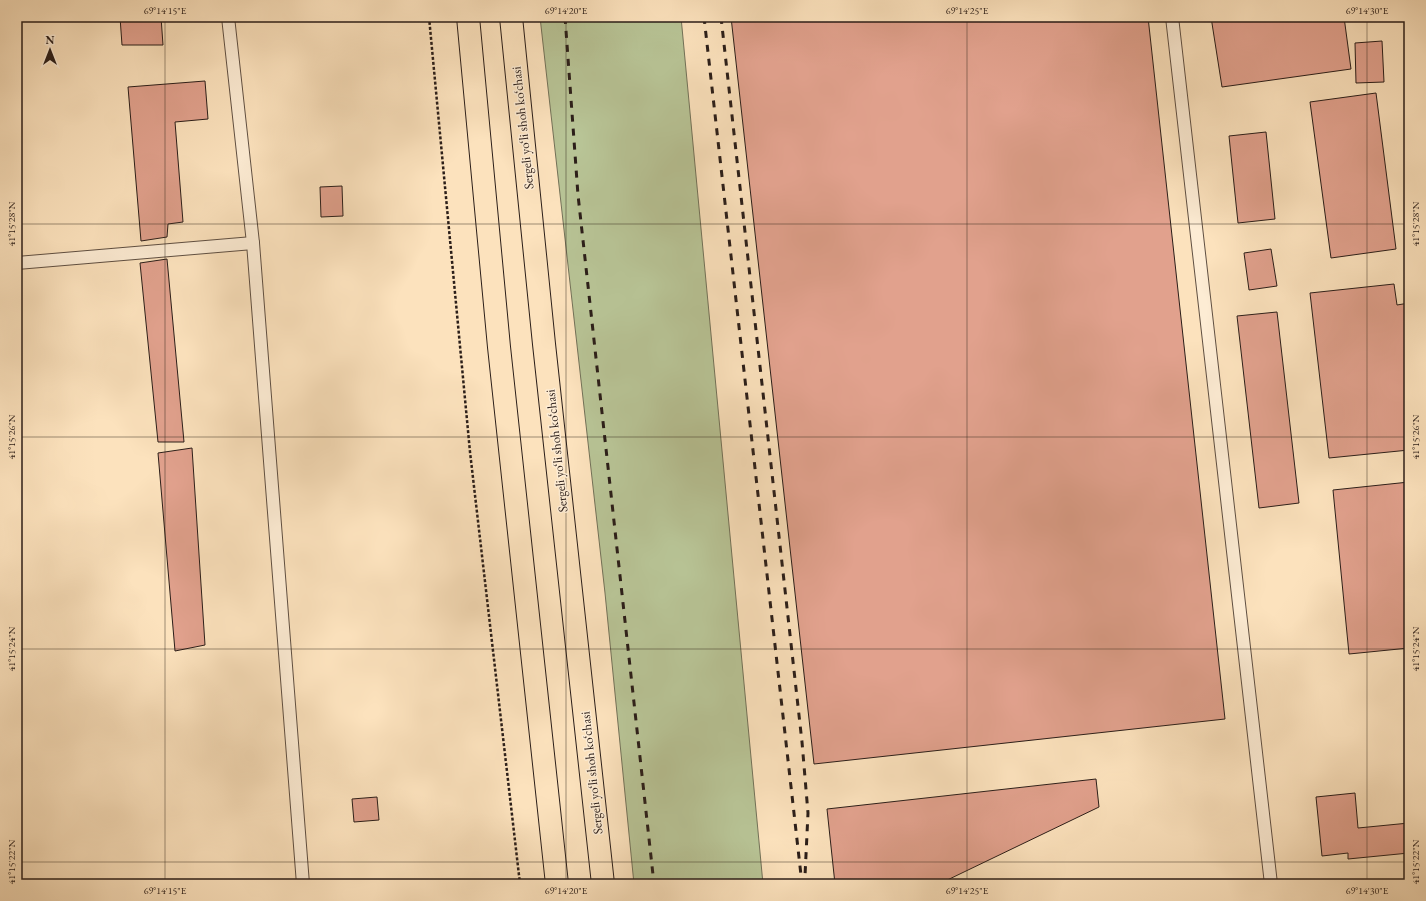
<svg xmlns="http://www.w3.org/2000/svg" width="1426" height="901" font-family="'EB Garamond',serif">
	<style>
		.green { fill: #b8c496; stroke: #727158 }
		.building { fill: #e1a18d; stroke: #2b1e19 }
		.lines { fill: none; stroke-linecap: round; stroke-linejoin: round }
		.service-casing { stroke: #5f4f42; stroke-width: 14 }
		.primary-casing { stroke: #2b1e19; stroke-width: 24 }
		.path { stroke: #2b1e19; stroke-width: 2.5; stroke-dasharray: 3 2; stroke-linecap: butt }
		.service { stroke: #fdecd4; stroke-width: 12 }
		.primary { stroke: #fce2bd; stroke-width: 22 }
		.rail { stroke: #2b1e19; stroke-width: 3; stroke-dasharray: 7 7; stroke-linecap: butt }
		.ticks { fill: none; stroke: #2b1e19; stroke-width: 1; stroke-opacity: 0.45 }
		.labels { text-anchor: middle; stroke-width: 3; stroke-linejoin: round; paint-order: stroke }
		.street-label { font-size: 13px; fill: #2b1e19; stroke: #fdecd4 }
		.neatline { fill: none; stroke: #2b1e19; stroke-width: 1.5 }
		.ticks-label { font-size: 10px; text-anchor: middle; fill: #2b1e19 }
	</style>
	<rect width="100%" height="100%" fill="#fce2bd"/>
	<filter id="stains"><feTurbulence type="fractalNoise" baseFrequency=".005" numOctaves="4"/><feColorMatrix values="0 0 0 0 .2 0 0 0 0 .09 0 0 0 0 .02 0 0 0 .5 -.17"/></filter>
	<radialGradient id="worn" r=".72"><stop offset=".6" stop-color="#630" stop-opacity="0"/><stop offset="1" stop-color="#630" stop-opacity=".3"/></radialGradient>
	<polygon class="green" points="540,17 681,17 763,884 634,884 605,593"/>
	<g class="building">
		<polygon points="120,17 161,17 163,45 122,45"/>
		<polygon points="731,17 1148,17 1225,719 814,764"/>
		<polygon points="1211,17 1344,17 1351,69 1222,87"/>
		<polygon points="1382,41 1384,82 1356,83 1355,43"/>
		<polygon points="205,81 208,119 175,122 183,222 168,224 167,237 141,241 128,87"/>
		<polygon points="1376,93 1396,249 1331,258 1310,102"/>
		<polygon points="1266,132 1275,219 1238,223 1229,136"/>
		<polygon points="342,186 343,216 321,217 320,187"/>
		<polygon points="1271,249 1277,286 1249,290 1244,253"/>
		<polygon points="167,259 184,442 158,442 140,263"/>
		<polygon points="1394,284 1397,305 1409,303 1409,450 1329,458 1310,293"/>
		<polygon points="1277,312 1299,503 1259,508 1237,316"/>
		<polygon points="192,448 205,645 175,651 158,453"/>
		<polygon points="1409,482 1409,648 1349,654 1333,490"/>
		<polygon points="1096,779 1099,807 939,884 835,884 827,809"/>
		<polygon points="1355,793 1358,828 1409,823 1409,853 1348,859 1348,853 1322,856 1316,797"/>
		<polygon points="377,797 379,820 354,822 352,799"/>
	</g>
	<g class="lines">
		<g class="service-casing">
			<g id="service">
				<polyline points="228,17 253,243 303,884"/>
				<polyline points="1172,17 1271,884"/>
				<polyline points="17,263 253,243"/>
			</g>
		</g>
		<g class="primary-casing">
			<g id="primary">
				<polyline points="468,17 499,347 557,884"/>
				<polyline points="511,17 544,344 603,884"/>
			</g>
		</g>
		<polyline class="path" points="429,17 470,452 520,884"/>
		<use href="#service" class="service"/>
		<use href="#primary" class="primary"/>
		<g class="rail">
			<polyline points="565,17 578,195 654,884"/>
			<polyline points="704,17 802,884"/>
			<polyline points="721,17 802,742 808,813 805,876"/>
		</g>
	</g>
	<path class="ticks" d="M165,17V884M566,17V884M967,17V884M1367,17V884M17,224H1409M17,437H1409M17,649H1409M17,862H1409"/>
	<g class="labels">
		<g class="street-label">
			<text transform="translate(522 128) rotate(-96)" y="5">Sergeli yo‘li shoh ko‘chasi</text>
			<text transform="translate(556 451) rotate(-96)" y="5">Sergeli yo‘li shoh ko‘chasi</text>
			<text transform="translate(591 773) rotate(-96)" y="5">Sergeli yo‘li shoh ko‘chasi</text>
		</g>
	</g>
	<rect width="1426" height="901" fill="none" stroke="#fce2bd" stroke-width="44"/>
	<g transform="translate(50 50)" stroke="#fdecd4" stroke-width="3" paint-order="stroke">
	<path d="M0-3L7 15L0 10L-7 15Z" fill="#2b1e19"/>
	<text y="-6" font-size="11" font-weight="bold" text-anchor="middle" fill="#2b1e19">N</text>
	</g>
	<rect x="22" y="22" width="1382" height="857" class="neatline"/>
	<g class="ticks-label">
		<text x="165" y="14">69°14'15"E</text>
		<text x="566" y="14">69°14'20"E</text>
		<text x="967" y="14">69°14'25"E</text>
		<text x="1367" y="14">69°14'30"E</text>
		<text transform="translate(11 224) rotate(-90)" y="4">41°15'28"N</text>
		<text transform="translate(1415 224) rotate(-90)" y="4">41°15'28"N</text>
		<text transform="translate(11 437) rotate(-90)" y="4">41°15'26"N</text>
		<text transform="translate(1415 437) rotate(-90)" y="4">41°15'26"N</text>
		<text transform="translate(11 649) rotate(-90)" y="4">41°15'24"N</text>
		<text transform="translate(1415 649) rotate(-90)" y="4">41°15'24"N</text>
		<text transform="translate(11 862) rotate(-90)" y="4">41°15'22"N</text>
		<text transform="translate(1415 862) rotate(-90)" y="4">41°15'22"N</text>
		<text x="165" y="894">69°14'15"E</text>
		<text x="566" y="894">69°14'20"E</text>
		<text x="967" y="894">69°14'25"E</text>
		<text x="1367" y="894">69°14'30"E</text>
	</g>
	<rect width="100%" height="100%" filter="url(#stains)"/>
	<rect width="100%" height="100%" fill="url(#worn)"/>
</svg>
